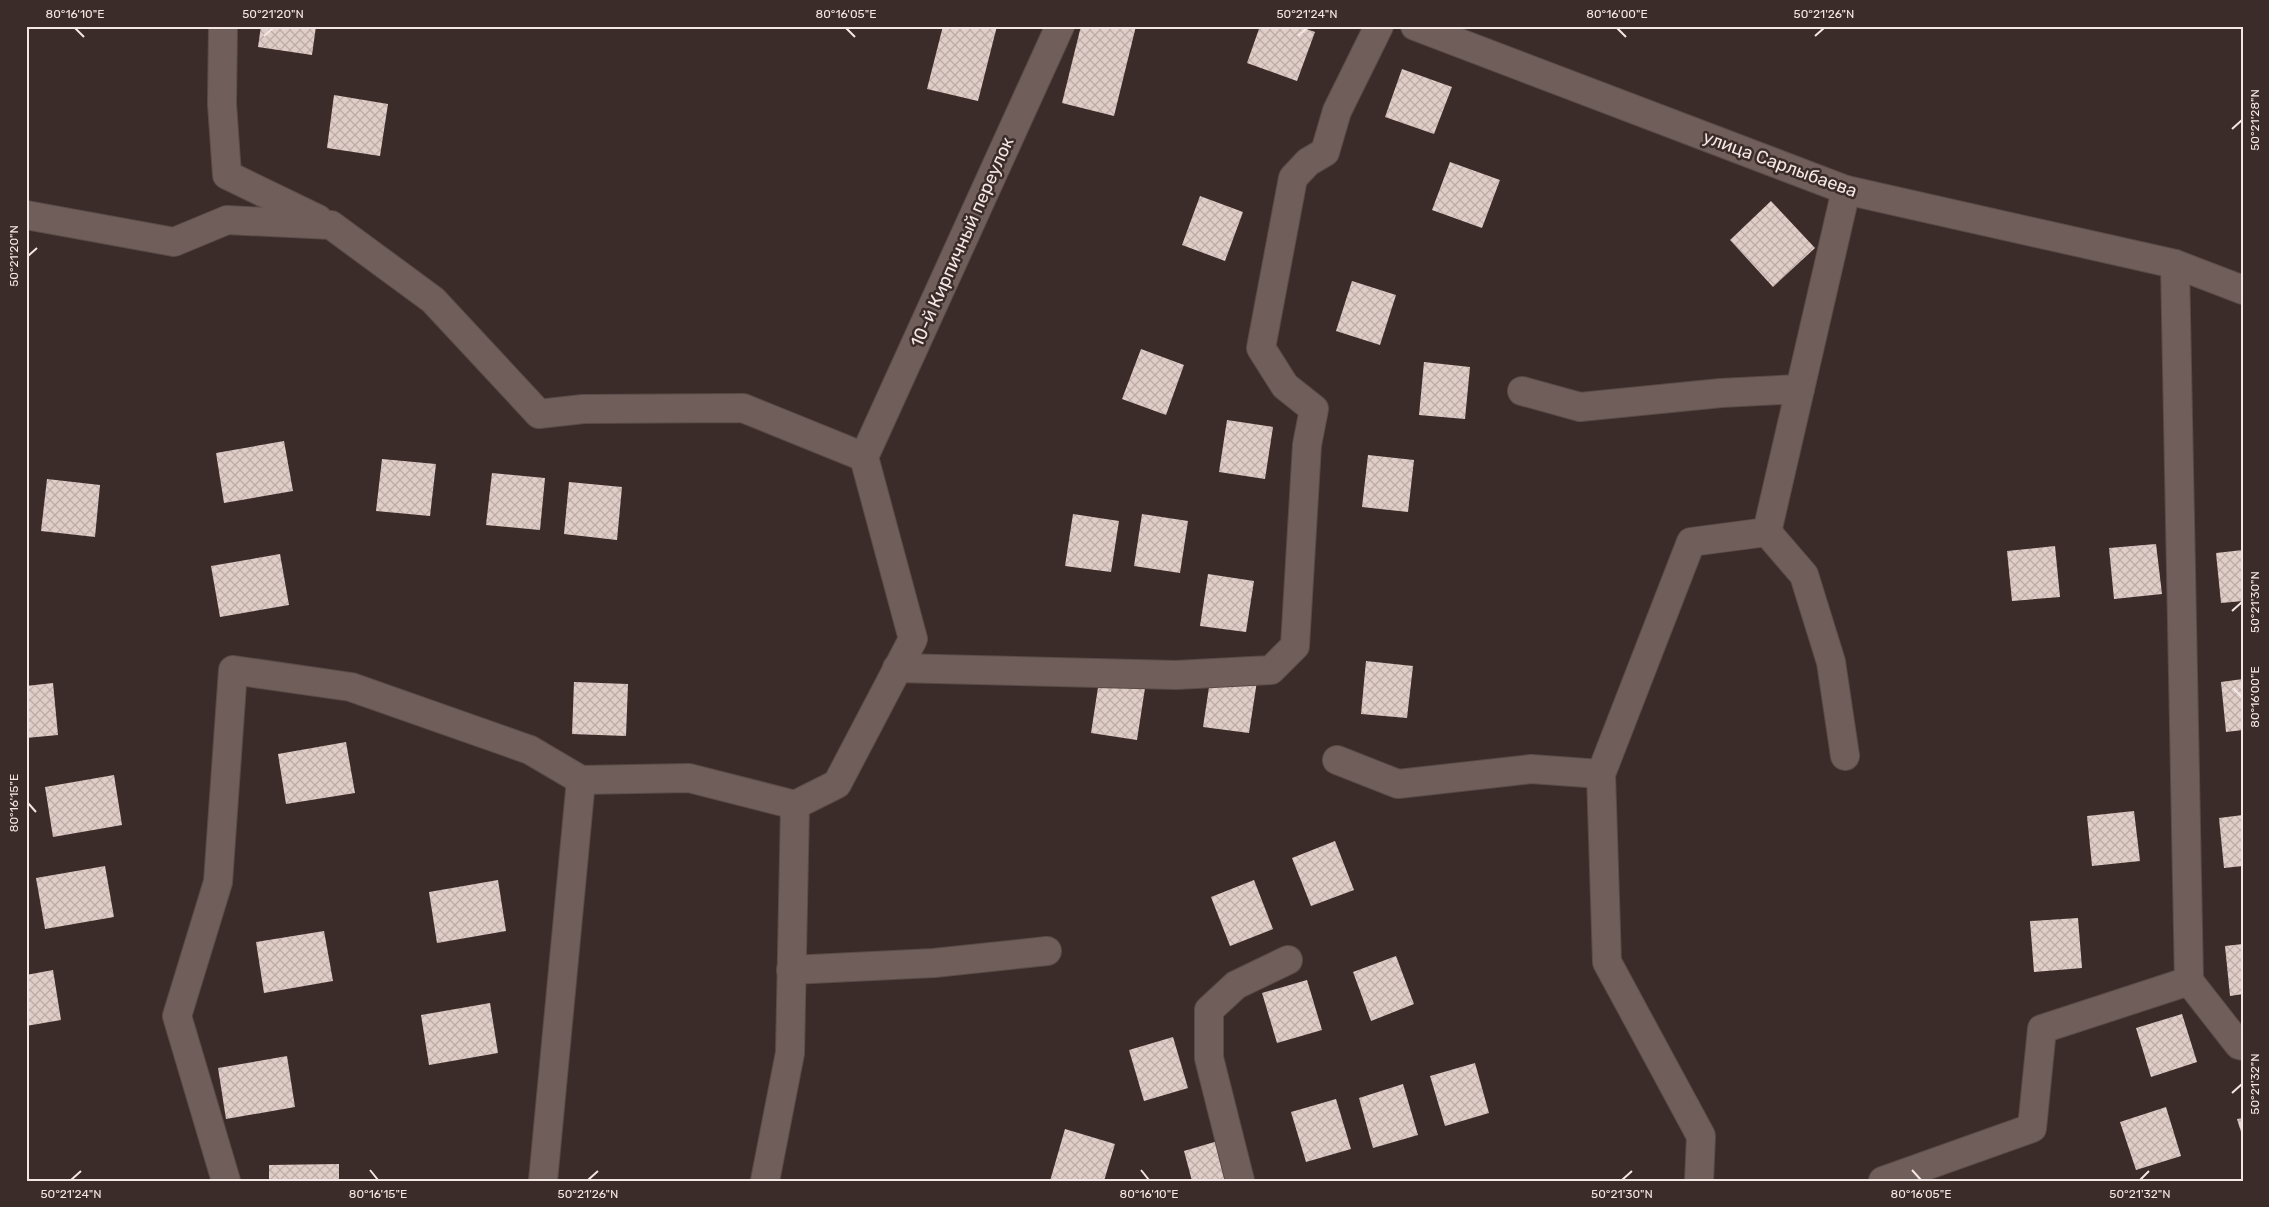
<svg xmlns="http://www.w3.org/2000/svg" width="2269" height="1207" font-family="Rubik,sans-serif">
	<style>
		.building { fill: url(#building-cross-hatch) }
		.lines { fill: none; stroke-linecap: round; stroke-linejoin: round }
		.minor-casing { stroke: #594c48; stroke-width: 30 }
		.minor { stroke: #705e5a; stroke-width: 28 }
		.ticks { fill: none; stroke: #f2e7e4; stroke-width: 2 }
		.labels { text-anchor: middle; stroke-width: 5; stroke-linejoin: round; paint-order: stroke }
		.street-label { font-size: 18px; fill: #f2e7e4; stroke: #3c2c29 }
		.neatline { fill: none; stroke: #f2e7e4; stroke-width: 2 }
		.ticks-label { font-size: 12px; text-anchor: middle; fill: #f2e7e4 }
	</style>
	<defs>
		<pattern id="building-cross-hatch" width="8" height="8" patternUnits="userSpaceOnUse" patternTransform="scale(1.25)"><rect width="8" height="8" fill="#e1cdc8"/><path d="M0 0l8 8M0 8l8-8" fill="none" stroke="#bbaba7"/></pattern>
	</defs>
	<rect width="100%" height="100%" fill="#3c2c29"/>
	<g class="building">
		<polygon points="261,26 316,26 312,55 258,47"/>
		<polygon points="943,26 997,26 978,101 927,89"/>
		<polygon points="1081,26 1136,26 1114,116 1062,103"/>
		<polygon points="1260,26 1298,26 1315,32 1297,81 1247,63"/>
		<polygon points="1402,69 1452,87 1434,134 1385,117"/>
		<polygon points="334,95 388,104 380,156 327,148"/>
		<polygon points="1450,162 1500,180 1482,228 1432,210"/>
		<polygon points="1200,196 1243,212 1225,261 1182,245"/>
		<polygon points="1771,201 1815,248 1773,287 1730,240"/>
		<polygon points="1352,281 1396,295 1380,345 1336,331"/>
		<polygon points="1141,349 1184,365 1166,415 1122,399"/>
		<polygon points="1424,362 1470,367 1465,419 1419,415"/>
		<polygon points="1227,420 1273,427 1265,479 1219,472"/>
		<polygon points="284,441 293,491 224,503 216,453"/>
		<polygon points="1368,455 1414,460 1408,512 1362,507"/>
		<polygon points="382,459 436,464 430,516 376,511"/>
		<polygon points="492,473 545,478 540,530 486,525"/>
		<polygon points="47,479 100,485 95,537 41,531"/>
		<polygon points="569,482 622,487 617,540 564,534"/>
		<polygon points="1073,514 1119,521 1111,572 1065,566"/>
		<polygon points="1142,514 1188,521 1180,573 1134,566"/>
		<polygon points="2156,544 2162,594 2114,599 2109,548"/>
		<polygon points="2055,546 2060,597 2012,601 2007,551"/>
		<polygon points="2243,550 2243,601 2221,603 2216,553"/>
		<polygon points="280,554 289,605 220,617 211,566"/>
		<polygon points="1208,574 1254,581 1246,632 1200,626"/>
		<polygon points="1366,661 1413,666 1407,718 1361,714"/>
		<polygon points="1211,674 1257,681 1249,733 1203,727"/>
		<polygon points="2243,679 2243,730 2226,732 2221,682"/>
		<polygon points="1099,681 1145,688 1137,740 1091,733"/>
		<polygon points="574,682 628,684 626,736 572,734"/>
		<polygon points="53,683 58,735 26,738 26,686"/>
		<polygon points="346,742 355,793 286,804 278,754"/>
		<polygon points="114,775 122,825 53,837 45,787"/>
		<polygon points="2134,811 2140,861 2092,866 2087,816"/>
		<polygon points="2243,815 2243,866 2224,868 2219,818"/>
		<polygon points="1335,841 1354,890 1311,906 1292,858"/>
		<polygon points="105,866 114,917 45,929 36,878"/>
		<polygon points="498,880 506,931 437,943 429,892"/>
		<polygon points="1254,880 1273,929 1230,946 1211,897"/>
		<polygon points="2078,918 2082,968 2034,972 2030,921"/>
		<polygon points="324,931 333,981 264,993 256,942"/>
		<polygon points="2243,944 2243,994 2230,996 2225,946"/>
		<polygon points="1396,956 1414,1004 1371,1021 1353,972"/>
		<polygon points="53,970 61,1020 26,1026 26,975"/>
		<polygon points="1307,980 1322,1030 1277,1043 1262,993"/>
		<polygon points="490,1003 498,1053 429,1065 421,1015"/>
		<polygon points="2182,1014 2197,1062 2151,1077 2136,1028"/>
		<polygon points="1173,1037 1188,1088 1144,1101 1129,1050"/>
		<polygon points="287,1056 295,1107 226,1119 218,1068"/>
		<polygon points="1475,1063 1489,1113 1445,1126 1430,1076"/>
		<polygon points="1403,1084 1418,1135 1373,1148 1359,1098"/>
		<polygon points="1336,1099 1351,1149 1306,1162 1291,1112"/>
		<polygon points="2166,1107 2181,1156 2136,1170 2120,1122"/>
		<polygon points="2243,1118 2243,1135 2242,1135 2237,1119"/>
		<polygon points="1065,1129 1115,1144 1104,1181 1050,1181"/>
		<polygon points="1228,1138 1241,1181 1192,1181 1184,1151"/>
		<polygon points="339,1164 339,1181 269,1181 269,1165"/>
	</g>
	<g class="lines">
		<g class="minor-casing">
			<g id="minor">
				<polyline points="223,26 222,104 227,175 318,219"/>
				<polyline points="1415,26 1846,190 2175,264 2243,290"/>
				<polyline points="26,215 174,242 227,220 331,225 433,300 539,414 583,409 743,408 864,457"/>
				<polyline points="2175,264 2189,981 2239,1045 2243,1046"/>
				<polyline points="1522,391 1580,407 1721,393 1800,389"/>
				<polyline points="864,457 1060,26"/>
				<polyline points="1767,532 1804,575 1831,662 1845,756"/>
				<polyline points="897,668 1176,675 1271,670 1295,646 1307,445 1314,409 1285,386 1261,348 1293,178 1308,162 1325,152 1337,111 1379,26"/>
				<polyline points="1337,760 1398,784 1531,769 1601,774"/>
				<polyline points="791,970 934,963 1047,951"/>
				<polyline points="226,1181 177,1016 218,882 233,670 351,687 530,750 581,780 689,778 795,805"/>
				<polyline points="543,1181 581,780"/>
				<polyline points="765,1181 790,1053 795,805 837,784 913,639 864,457"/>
				<polyline points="1240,1181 1209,1058 1209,1010 1236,985 1288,960"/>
				<polyline points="1699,1181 1701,1136 1607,962 1601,774 1691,542 1767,532 1846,190"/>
				<polyline points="1883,1181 2032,1128 2042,1029 2189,981"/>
			</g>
		</g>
		<use href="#minor" class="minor"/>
	</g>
	<path class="ticks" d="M75,28L84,37M846,28L855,37M1617,28L1626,37M264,36L273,28M1298,36L1307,28M1815,36L1824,28M2232,129L2242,120M28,256L37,248M2232,611L2242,602M2233,688L2242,697M28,803L36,812M2232,1093L2242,1084M370,1170L378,1180M1141,1170L1149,1180M1912,1170L1921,1180M71,1180L81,1171M588,1180L598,1171M1622,1180L1632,1171M2140,1180L2149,1171"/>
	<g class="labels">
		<g class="street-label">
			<text transform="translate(1780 164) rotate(20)" y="6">улица Сарлыбаева</text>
			<text transform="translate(962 242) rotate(-66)" y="6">10-й Кирпичный переулок</text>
		</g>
	</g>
	<rect width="2269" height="1207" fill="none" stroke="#3c2c29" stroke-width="55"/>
	<rect x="28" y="28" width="2214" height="1152" class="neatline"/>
	<g class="ticks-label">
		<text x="75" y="18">80°16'10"E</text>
		<text x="273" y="18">50°21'20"N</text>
		<text x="846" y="18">80°16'05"E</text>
		<text x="1307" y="18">50°21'24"N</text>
		<text x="1617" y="18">80°16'00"E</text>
		<text x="1824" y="18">50°21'26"N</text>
		<text transform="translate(2255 120) rotate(-90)" y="4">50°21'28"N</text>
		<text transform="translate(14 256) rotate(-90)" y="4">50°21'20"N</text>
		<text transform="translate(2255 602) rotate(-90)" y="4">50°21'30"N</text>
		<text transform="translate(2255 697) rotate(-90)" y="4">80°16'00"E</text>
		<text transform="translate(14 803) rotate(-90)" y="4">80°16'15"E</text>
		<text transform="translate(2255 1084) rotate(-90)" y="4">50°21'32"N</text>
		<text x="71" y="1198">50°21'24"N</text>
		<text x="378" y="1198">80°16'15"E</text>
		<text x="588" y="1198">50°21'26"N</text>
		<text x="1149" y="1198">80°16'10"E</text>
		<text x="1622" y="1198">50°21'30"N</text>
		<text x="1921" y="1198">80°16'05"E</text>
		<text x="2140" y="1198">50°21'32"N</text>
	</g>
</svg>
